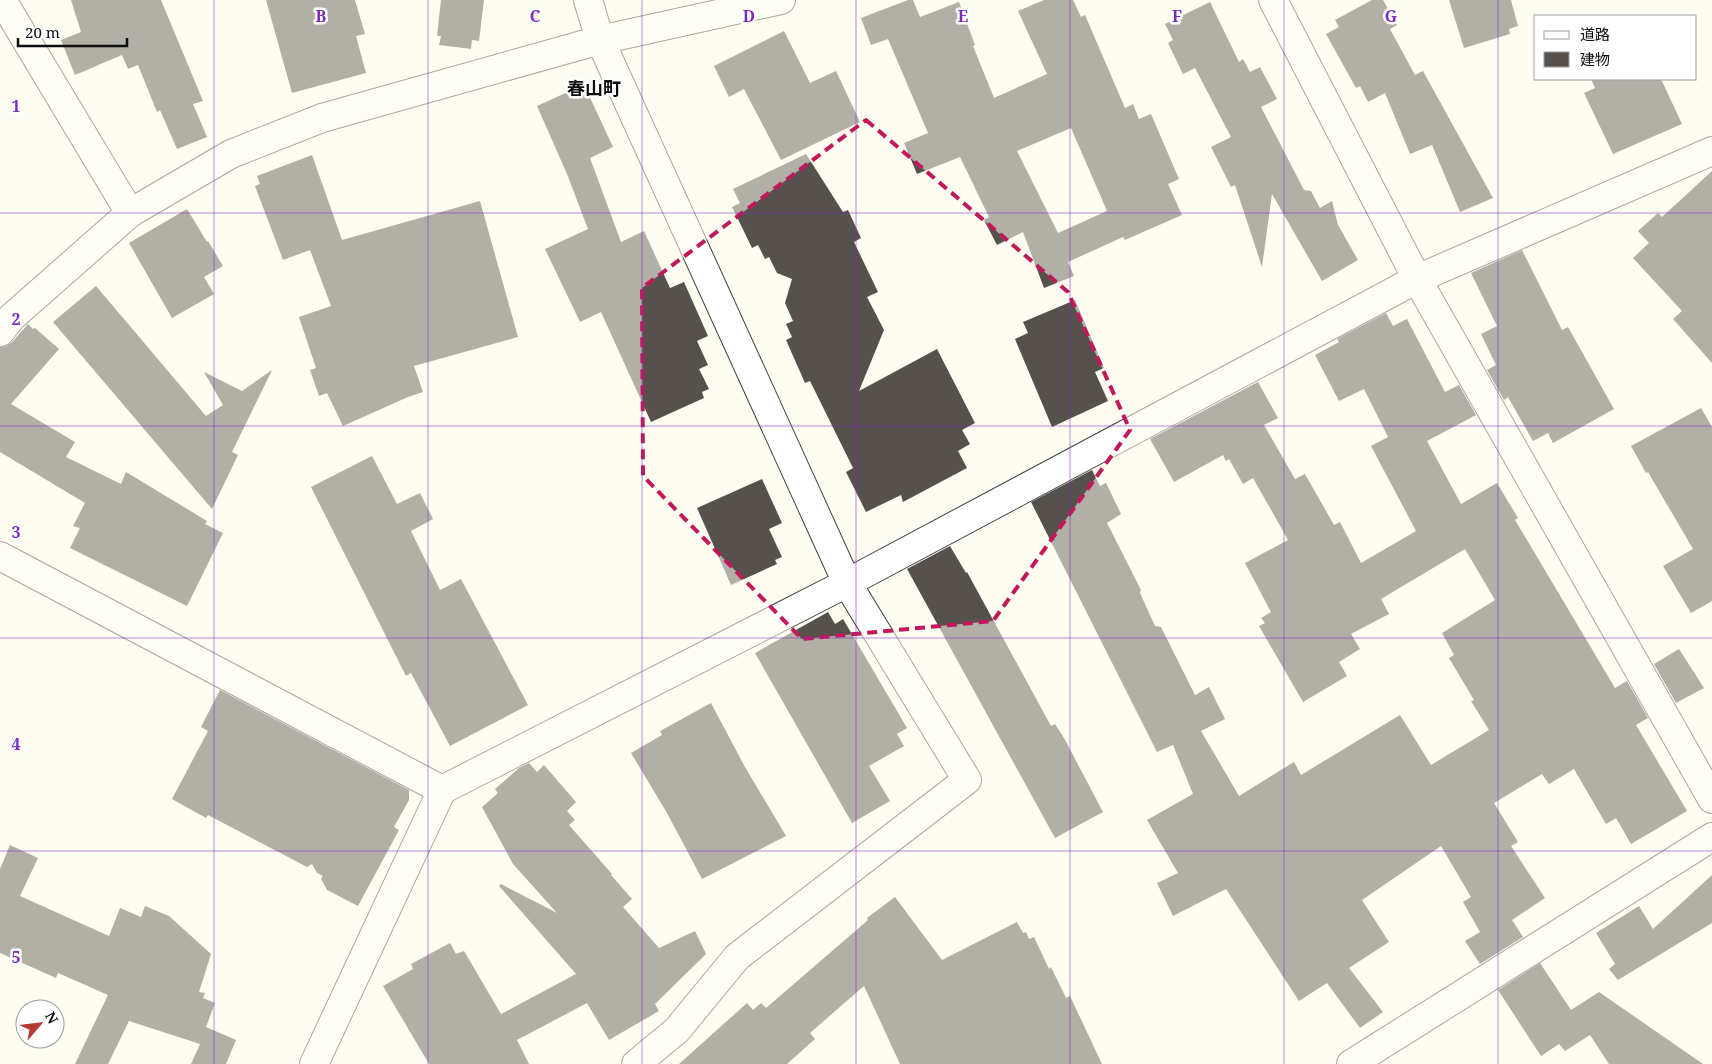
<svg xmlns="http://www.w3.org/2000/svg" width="1712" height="1064" font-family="'Noto Serif','Noto Sans JP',serif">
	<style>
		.building { fill: #56514c; fill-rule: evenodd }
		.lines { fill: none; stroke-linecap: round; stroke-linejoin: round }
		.minor-casing { stroke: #414141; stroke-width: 30 }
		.minor { stroke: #fff; stroke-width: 28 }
		.marked { fill: none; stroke: #c2185b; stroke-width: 4; stroke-dasharray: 10 6; stroke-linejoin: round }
		.grid { fill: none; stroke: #7b2cbf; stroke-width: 1; stroke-opacity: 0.55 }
		.labels { text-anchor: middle; stroke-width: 5; stroke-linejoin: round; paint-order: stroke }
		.quarter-label { font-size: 18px; font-weight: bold; fill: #0e0e0e; stroke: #fff }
		.grid-label { font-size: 16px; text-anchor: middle; font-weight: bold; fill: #7b2cbf; stroke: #fff; stroke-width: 5; stroke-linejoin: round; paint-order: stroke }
	</style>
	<rect width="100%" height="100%" fill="#fefdf1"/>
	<g class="building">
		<polygon points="71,0 161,0 203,101 193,104 207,137 177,149 160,110 157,112 138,65 128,69 122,55 75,75 61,40 81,32"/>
		<polygon points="266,0 355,0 365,34 356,36 366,73 292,93"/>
		<polygon points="441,0 484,0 479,41 472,40 471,49 439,45 441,36 437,36"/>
		<path d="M908,0H913L920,17L959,2L975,45L973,46L994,98L1047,74L1018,11L1044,0H1073L1081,17L1085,15L1125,108L1133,104L1139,119L1151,114L1179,179L1168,184L1182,215L1125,240L1123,237L1068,262L1074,276L1044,288L1023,232L997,245L984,220L989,217L960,157L917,174L904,143L928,133L888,39L871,45L861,18ZM1071,128L1107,211L1058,233L1017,151Z"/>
		<polygon points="1372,0 1383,0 1397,25 1390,29 1415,75 1423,71 1493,198 1460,212 1432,145 1410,154 1385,93 1368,102 1360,86 1356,88 1326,34 1339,27 1335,20"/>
		<polygon points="1449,0 1511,0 1518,26 1509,29 1510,34 1464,48"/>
		<polygon points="1210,2 1239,62 1243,59 1250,72 1260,67 1277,99 1261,107 1304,190 1311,191 1320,208 1332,201 1338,225 1358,260 1322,281 1272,194 1262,267 1235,185 1231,187 1211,147 1231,137 1195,68 1183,74 1168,43 1173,40 1165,24"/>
		<polygon points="784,31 810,83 836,71 860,122 781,160 744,89 729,97 714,66"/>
		<polygon points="1591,79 1661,79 1682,124 1613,154 1584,93 1595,88"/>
		<polygon points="586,89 613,147 590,158 621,242 644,231 670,288 684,282 708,336 697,341 708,365 699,369 709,389 702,392 704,398 651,422 601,312 580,322 545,249 588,229 567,174 537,106 572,90 575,94"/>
		<polygon points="806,154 843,212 848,210 861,238 854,242 878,292 867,297 884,330 859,391 937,349 975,423 962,430 970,444 958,451 967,468 903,502 901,495 866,512 846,472 853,468 810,381 805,383 786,340 792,337 786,324 793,321 785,303 792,279 777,273 769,257 765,259 758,245 752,248 732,207 740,203 733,189"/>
		<polygon points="312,155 342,240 480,201 518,337 414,366 423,392 408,397 343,426 327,393 319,396 310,370 316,368 299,317 331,306 310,250 283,260 255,186 260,184 257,176"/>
		<polygon points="1712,171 1712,363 1673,319 1682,311 1633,258 1649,243 1638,231 1658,213 1662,217"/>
		<polygon points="187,209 207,242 208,241 223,266 204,277 214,294 172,318 129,243"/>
		<polygon points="1522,250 1562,330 1568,327 1614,409 1553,443 1548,433 1533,441 1508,397 1504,400 1487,370 1496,365 1481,334 1497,326 1471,273"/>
		<polygon points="96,286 206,416 223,405 204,372 242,391 272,370 232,452 238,455 212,509 53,322"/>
		<polygon points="1075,300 1104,368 1095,372 1108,401 1052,427 1015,339 1028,333 1023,322"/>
		<polygon points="1386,313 1393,326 1407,319 1445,392 1459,385 1476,415 1427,441 1461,504 1497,483 1518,518 1515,520 1615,688 1627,681 1648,718 1636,725 1687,811 1631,844 1616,818 1606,824 1574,769 1549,784 1542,774 1494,803 1518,842 1511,846 1545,898 1512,920 1523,937 1480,964 1465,941 1480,932 1463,902 1471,897 1441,846 1362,900 1389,942 1349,968 1383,1012 1360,1028 1327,983 1299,1001 1226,889 1173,916 1157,883 1178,873 1147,820 1193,794 1173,745 1157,752 1031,502 1092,470 1100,486 1106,483 1121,514 1107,523 1141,590 1140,593 1155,626 1161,627 1195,695 1209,687 1225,719 1201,731 1239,796 1294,762 1301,775 1400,715 1431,765 1489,730 1471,701 1474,700 1449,658 1454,655 1442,633 1495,600 1465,549 1381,599 1389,614 1351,634 1360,649 1339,662 1347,676 1303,702 1259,626 1265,623 1261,618 1271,612 1245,563 1288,540 1253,478 1243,484 1229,459 1226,461 1223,455 1174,482 1150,439 1258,382 1278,418 1264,425 1295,479 1305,474 1334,525 1340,522 1361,563 1416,531 1371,446 1388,437 1364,389 1339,401 1315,355 1339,342 1337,339"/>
		<polygon points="28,324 33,329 35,328 59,349 11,404 75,442 66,457 121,484 126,472 207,521 205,524 223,533 187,606 70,548 80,528 73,526 85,503 0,452 0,347 6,346 12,342"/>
		<polygon points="1701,408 1712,427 1712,601 1691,613 1663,566 1693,549 1648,472 1646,473 1631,446"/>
		<polygon points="372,456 397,504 420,493 433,519 411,531 440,590 461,579 528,705 450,746 411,673 406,676 311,487"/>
		<polygon points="762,479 782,523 769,529 782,557 775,560 777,564 731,585 697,508"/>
		<polygon points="950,546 966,573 967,572 1051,726 1055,724 1064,738 1103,812 1055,838 907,569"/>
		<polygon points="828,612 835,624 843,619 907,728 897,734 904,746 869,766 890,801 852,823 755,653"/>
		<polygon points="1679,649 1704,688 1676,703 1654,664"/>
		<polygon points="220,690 409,790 409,800 394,827 399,830 358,906 327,890 321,879 323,876 317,873 312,864 307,867 208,815 206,818 172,799 208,731 201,727"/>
		<polygon points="711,703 745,767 786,836 702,879 667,813 631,753 662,735 660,731"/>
		<polygon points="529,763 537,772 544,765 576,802 567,811 575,820 569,825 612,874 611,875 632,899 623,907 659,948 695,931 706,954 655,1004 659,1011 609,1040 587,1003 517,1040 529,1064 429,1064 383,986 413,969 411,964 450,943 456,954 464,951 501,1014 576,974 499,886 501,884 557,913 513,864 482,807 498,793 495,789 519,768"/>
		<polygon points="10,845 38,858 20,896 109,936 120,908 141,917 145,906 169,916 211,954 199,992 205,993 203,998 215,1003 206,1027 236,1040 226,1064 191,1064 200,1044 129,1021 108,1064 75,1064 108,995 58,973 56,978 0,953 0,869"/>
		<polygon points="1712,875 1712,923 1618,980 1609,969 1615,964 1596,933 1639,906 1653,929"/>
		<polygon points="895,897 942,960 1017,922 1023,933 1026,932 1029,939 1034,937 1049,969 1051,967 1066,998 1070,996 1102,1064 900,1064 864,986 810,1033 815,1039 787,1064 679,1064 747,1003 753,1010 761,1003 766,1008 868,920 867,918"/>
		<polygon points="1540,963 1571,1010 1599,992 1703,1064 1609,1064 1590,1035 1565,1051 1559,1044 1541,1056 1498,990"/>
	</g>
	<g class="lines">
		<g class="minor-casing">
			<g id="minor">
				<polyline points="2,0 130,213"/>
				<polyline points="588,0 600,40 847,583 967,780 737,957 677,1030 636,1064"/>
				<polyline points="1273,0 1417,279 1712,799"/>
				<polyline points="0,332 12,317 130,213 231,154 322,118 600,40 781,0"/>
				<polyline points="0,556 442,790"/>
				<polyline points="314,1064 442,790 847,583 1417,279 1712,151"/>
				<polyline points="1351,1064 1712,837"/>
			</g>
		</g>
		<use href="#minor" class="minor"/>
	</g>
	<path d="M0 0H1712V1064H0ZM866,120L1068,292L1130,430L993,621L802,639L643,476L642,288Z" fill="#fefdf1" fill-opacity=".55" fill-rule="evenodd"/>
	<path class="marked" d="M866,120L1068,292L1130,430L993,621L802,639L643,476L642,288Z"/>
	<path class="grid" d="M214,0V1064M428,0V1064M642,0V1064M856,0V1064M1070,0V1064M1284,0V1064M1498,0V1064M0,213H1712M0,426H1712M0,638H1712M0,851H1712"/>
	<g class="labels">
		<g class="quarter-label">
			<text x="594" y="95">春山町</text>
		</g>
	</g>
	<g class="grid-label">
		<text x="321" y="22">B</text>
		<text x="535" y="22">C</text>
		<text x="749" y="22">D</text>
		<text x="963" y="22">E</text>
		<text x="1177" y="22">F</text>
		<text x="1391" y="22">G</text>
		<text x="16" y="112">1</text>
		<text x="16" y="325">2</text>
		<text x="16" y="538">3</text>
		<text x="16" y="750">4</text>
		<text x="16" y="963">5</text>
	</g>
	<rect x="1534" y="15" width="162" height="65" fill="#ffffff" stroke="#9f9f9f"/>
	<rect x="1544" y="31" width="25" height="8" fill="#ffffff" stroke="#9f9f9f"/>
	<text x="1580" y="40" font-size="15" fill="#0e0e0e">道路</text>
	<rect x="1544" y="52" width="25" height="15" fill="#56514c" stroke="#9f9f9f"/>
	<text x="1580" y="65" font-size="15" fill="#0e0e0e">建物</text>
	<g transform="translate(40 1024) rotate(62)"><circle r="24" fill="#ffffff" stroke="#9f9f9f"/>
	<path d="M0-4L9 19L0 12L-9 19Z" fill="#b33b32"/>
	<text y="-8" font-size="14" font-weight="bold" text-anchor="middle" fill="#0e0e0e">N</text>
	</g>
	<path d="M18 38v8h109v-8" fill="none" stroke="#0e0e0e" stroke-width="2.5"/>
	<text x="25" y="38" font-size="15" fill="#0e0e0e" stroke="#ffffff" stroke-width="4" paint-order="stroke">20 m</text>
</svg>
